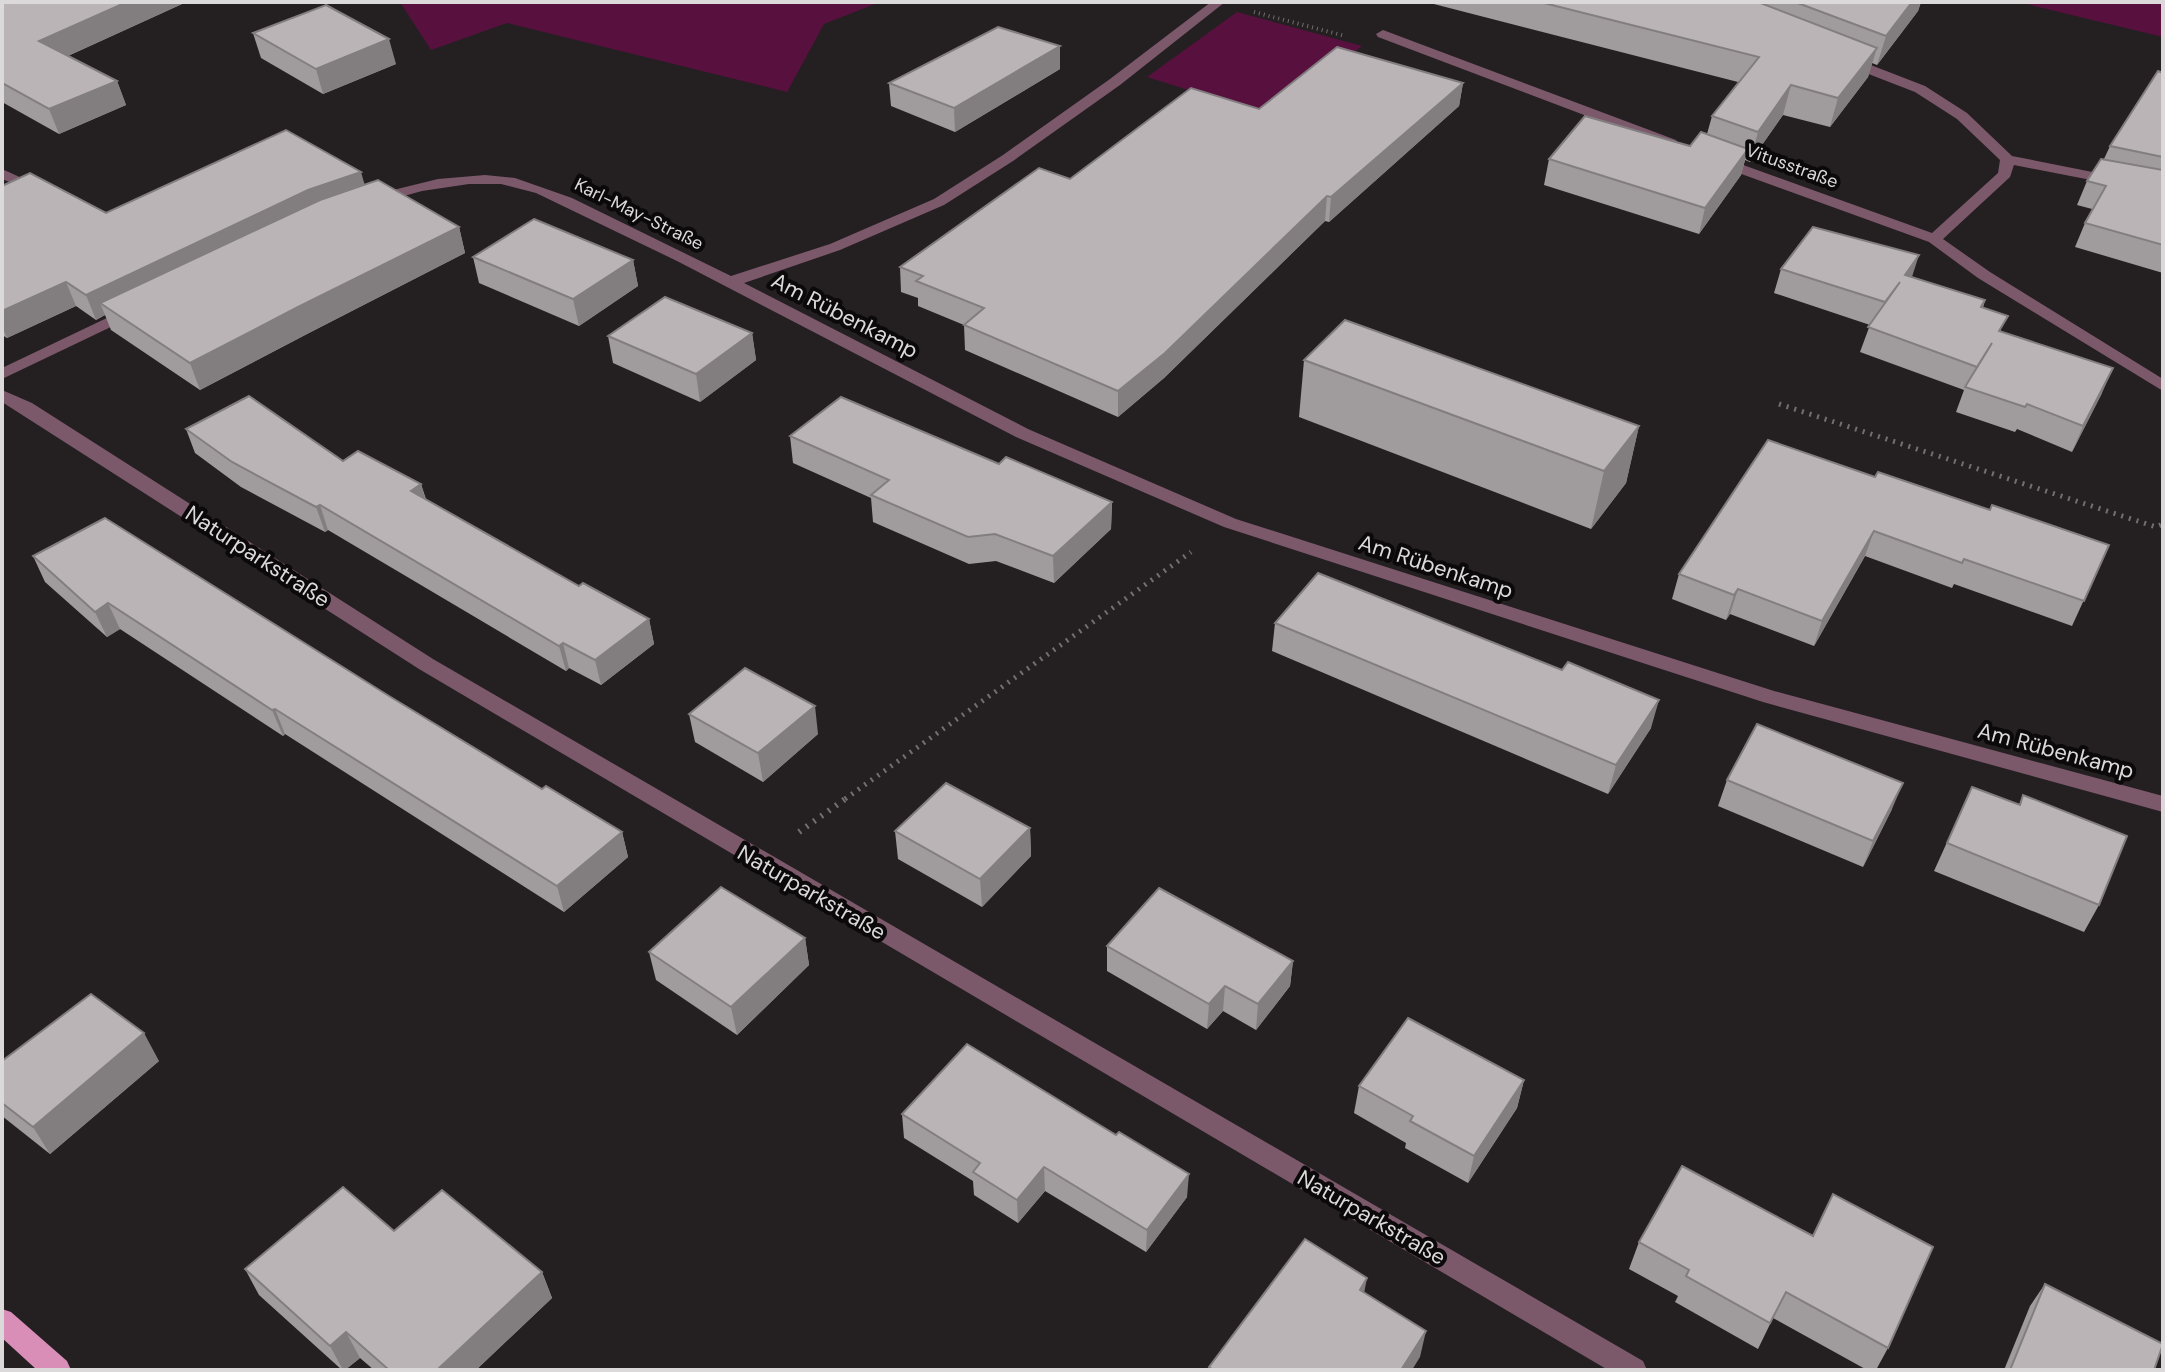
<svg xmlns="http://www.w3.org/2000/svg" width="2165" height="1372" font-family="'DM Sans',sans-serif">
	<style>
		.green { fill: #58113f }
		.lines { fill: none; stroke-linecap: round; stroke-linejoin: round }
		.path-far2 { stroke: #736f71; stroke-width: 4; stroke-dasharray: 1 4; stroke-linecap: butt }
		.path-far1 { stroke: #736f71; stroke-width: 5; stroke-dasharray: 2 6; stroke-linecap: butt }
		.path { stroke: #736f71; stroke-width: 6; stroke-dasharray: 2 7; stroke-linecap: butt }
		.service { fill: #7c586b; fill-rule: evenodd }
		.minor { fill: #7c586b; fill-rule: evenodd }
		.primary { fill: #d98eb8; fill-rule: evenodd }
		.wall { fill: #a09b9d }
		.shaded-wall { fill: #827e80 }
		.building { fill: #bab4b7; stroke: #827e80; stroke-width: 2 }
		.labels { text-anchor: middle; stroke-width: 8; stroke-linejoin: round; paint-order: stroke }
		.far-street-label { font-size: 18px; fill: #dcd9da; stroke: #0b090a }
		.street-label { font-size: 22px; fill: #dcd9da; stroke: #0b090a }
	</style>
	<rect width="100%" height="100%" fill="#241f21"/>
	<g class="green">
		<polygon points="400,2 880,2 824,24 787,92 507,23 431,50"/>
		<polygon points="2018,2 2163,2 2163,37"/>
		<polygon points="1237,12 1362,46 1274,117 1147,77"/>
	</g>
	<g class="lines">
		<polyline class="path-far2" points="1254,12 1345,36"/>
		<g class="path-far1">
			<polyline points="1779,404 2156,527 2163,524"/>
			<polyline points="845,799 1191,552"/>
		</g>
		<polyline class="path" points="799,832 848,797"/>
		<polygon class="service" points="2,169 24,179 26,182 19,186 2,179"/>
		<g class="minor">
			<polygon points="1211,2 1225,2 1120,85 1013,161 944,205 840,250 744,283 1028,429 1236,519 1774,691 2163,796 2163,812 1763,702 1224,527 1016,437 677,261 536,193 501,184 469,184 422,191 375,204 368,200 385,192 438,179 485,175 515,178 572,198 731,276 830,244 934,199 1003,155 1110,79"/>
			<polygon points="1383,30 1676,140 1678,143 1671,147 1666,146 1378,37 1376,34"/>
			<polygon points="1840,57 1850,57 1925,86 1967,113 2012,156 2163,186 2163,194 2014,165 2010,177 1943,239 1990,272 2163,379 2163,391 1978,278 1929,242 1711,163 1711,157 1721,157 1932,233 1998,173 2000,160 1957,119 1915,92 1840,63"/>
			<polygon points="132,306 140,311 138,314 2,379 2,368"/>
			<polygon points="2,390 32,403 433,659 1643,1361 1647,1370 1608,1370 419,669 2,402"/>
		</g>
		<polygon class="primary" points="2,1309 11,1312 67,1361 71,1370 37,1370 2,1338"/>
	</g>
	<g class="wall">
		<polygon points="2,2 182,2 182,4 68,56 117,81 126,105 59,134 2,102"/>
		<polygon points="1426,2 1921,2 1918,11 1877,65 1872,63 1868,77 1830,127 1783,115 1750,162 1745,160 1741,175 1699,234 1544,185 1549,159 1690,146 1707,134 1712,116 1738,82"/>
		<polygon points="253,33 396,64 323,94 261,58"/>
		<polygon points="1060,69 955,132 891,106 889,83"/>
		<polygon points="2163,73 2163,273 2075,247 2085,223 2092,209 2077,205 2087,181 2104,159 2110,146"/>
		<polygon points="1463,83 1459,106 1329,222 1325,221 1164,378 1118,417 965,350 964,325 918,306 918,298 901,292 900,267 1070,179 1259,109"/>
		<polygon points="364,185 459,227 465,253 307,334 200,390 111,330 105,315 96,320 76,306 7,338 2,335 2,186 106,213"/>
		<polygon points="473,257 633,260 638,286 579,326 479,283"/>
		<polygon points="1781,269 1912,277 1985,300 1983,308 2002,332 2102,393 2072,452 2017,429 2015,432 1956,412 1964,390 1860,352 1870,325 1774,293"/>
		<polygon points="752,333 756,360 700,402 613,363 608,336"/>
		<polygon points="1304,360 1639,426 1626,483 1591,529 1299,417"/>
		<polygon points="186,429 343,461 421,484 426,499 579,586 649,619 654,644 601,685 569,668 566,671 328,530 325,532 241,487 195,453"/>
		<polygon points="790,436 999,464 1112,502 1111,529 1054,583 996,561 969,564 873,522 871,498 793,463"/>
		<polygon points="1875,477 2109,545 2072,626 1954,584 1952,588 1865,556 1814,646 1730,614 1726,620 1672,599 1679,574"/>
		<polygon points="33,556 389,696 542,789 622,832 628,857 564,912 285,734 283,736 120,629 107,637 45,582"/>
		<polygon points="1275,623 1562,670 1651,728 1608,794 1272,651"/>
		<polygon points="689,714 818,734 763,782 695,742"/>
		<polygon points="1727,780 1892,809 1863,867 1718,806"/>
		<polygon points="1972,787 2019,805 2023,795 2099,905 2084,932 1934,871"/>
		<polygon points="1030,828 1031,856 982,907 898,859 895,831"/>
		<polygon points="805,938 809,965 737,1035 656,980 649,952"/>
		<polygon points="1107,946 1293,961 1290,986 1256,1030 1223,1011 1207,1029 1107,971"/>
		<polygon points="2,1061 159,1061 50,1154 2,1116"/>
		<polygon points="1524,1080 1517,1108 1468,1183 1405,1148 1406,1143 1354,1113 1359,1086"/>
		<polygon points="902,1114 1187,1197 1146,1252 1045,1191 1018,1223 974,1195 973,1181 904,1138"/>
		<polygon points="1682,1166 1888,1348 1876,1370 1867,1370 1773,1318 1758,1349 1675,1302 1678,1296 1629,1269 1639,1242"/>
		<polygon points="394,1231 542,1272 552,1298 476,1370 374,1370 360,1358 345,1370 342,1370 259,1295 245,1269"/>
		<polygon points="2045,1284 2154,1370 2004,1370 2030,1306"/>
	</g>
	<g class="shaded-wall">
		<polygon points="127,2 182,2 182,4 48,65 39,41"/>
		<polygon points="1912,2 1921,2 1918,11 1877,65 1886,36"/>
		<polygon points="389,39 396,64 323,94 316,69"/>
		<polygon points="1060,46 1060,69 955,132 954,108"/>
		<polygon points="1877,48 1868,77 1830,127 1838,98"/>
		<polygon points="117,81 126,105 59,134 49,109"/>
		<polygon points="1463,83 1459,106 1329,222 1331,197"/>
		<polygon points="1791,85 1783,115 1750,162 1758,132"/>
		<polygon points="1748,149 1741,175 1699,234 1705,208"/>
		<polygon points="361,172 368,196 100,303 105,315 96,320 86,295 308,190"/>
		<polygon points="1327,196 1325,221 1164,378 1118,417 1118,391"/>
		<polygon points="459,227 465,253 307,334 200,390 190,363 298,307"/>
		<polygon points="1919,255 1911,280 1905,275"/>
		<polygon points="633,260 638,286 579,326 573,299"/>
		<polygon points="66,282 76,306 7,338 2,327 2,311"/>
		<polygon points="752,333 756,360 700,402 696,374"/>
		<polygon points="2113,368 2102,393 2072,452 2083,426"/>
		<polygon points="1639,426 1626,483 1591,529 1604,471"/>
		<polygon points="421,484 428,509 411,491"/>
		<polygon points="1112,502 1111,529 1054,583 1053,556"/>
		<polygon points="320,505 328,530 325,532 316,507"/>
		<polygon points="1874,531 1865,556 1814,646 1822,621"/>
		<polygon points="1738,589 1730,614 1726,620 1734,595"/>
		<polygon points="108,603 120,629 107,637 95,612"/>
		<polygon points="649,619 654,644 601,685 595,660"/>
		<polygon points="563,643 569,668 566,671 559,646"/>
		<polygon points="1659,700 1651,728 1608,794 1616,765"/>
		<polygon points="815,706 818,734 763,782 758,753"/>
		<polygon points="275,709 285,734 283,736 272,710"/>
		<polygon points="1903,783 1892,809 1863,867 1873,841"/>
		<polygon points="1030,828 1031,856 982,907 980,879"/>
		<polygon points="622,832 628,857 564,912 557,886"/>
		<polygon points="805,938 809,965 737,1035 731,1007"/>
		<polygon points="1293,961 1290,986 1256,1030 1258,1004"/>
		<polygon points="1225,986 1223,1011 1207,1029 1209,1004"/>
		<polygon points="144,1033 159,1061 50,1154 33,1127"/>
		<polygon points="1524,1080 1517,1108 1468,1183 1474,1156"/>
		<polygon points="1044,1167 1045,1191 1018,1223 1017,1200"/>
		<polygon points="1189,1174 1187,1197 1146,1252 1147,1230"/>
		<polygon points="542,1272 552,1298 476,1370 437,1370"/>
		<polygon points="1367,1278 1362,1304 1360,1290"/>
		<polygon points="1426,1331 1420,1357 1412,1370 1401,1370"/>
		<polygon points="346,1332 360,1358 345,1370 343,1370 330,1346"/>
	</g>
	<g class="building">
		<polygon points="2,2 127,2 39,41 117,81 49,109 2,83"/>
		<polygon points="1540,2 1758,2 1877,48 1838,98 1791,85 1758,132 1712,116 1759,57"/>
		<polygon points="1795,2 1912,2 1886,36"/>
		<polygon points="326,5 389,39 316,69 253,33"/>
		<polygon points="998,27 1060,46 954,108 889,83"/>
		<polygon points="1337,47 1463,83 1331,197 1327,196 1165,353 1118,391 964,325 984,308 916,281 923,276 900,267 1039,168 1070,179 1191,88 1259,109"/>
		<polygon points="2158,71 2163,73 2163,157 2110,146"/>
		<polygon points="1585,116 1690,146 1701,132 1748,149 1705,208 1549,159"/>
		<polygon points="286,130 361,172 308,190 86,295 66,282 2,311 2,186 30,173 106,213"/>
		<polygon points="2101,159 2163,170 2163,245 2085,223 2106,186 2087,181"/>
		<polygon points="378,180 459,227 298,307 190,363 100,303 320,200"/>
		<polygon points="534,219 633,260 573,299 473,257"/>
		<polygon points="1813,227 1919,255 1905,275 1985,300 1981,307 2008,316 1999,331 2113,368 2083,426 2027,404 2025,407 1965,387 1992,343 1977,367 1868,327 1900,282 1885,302 1781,269"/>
		<polygon points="665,297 752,333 696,374 608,336"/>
		<polygon points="1345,320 1639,426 1604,471 1304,360"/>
		<polygon points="249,396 343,461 358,451 421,484 411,491 579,586 583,583 649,619 595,660 563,643 559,646 320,505 316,507 232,462 186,429"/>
		<polygon points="841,397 999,464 1006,457 1112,502 1053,556 995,534 968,537 871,495 889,480 790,436"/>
		<polygon points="1768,440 1875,477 1878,472 1990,510 1992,505 2109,545 2084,601 1964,559 1962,563 1874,531 1822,621 1738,589 1734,595 1679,574"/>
		<polygon points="105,518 389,696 542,789 546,786 622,832 557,886 275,709 272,710 108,603 95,612 33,556"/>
		<polygon points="1318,573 1562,670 1568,662 1659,700 1616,765 1275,623"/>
		<polygon points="745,668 815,706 758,753 689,714"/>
		<polygon points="1757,724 1903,783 1873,841 1727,780"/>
		<polygon points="946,783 1030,828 980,879 895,831"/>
		<polygon points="1972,787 2020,805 2023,795 2127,836 2099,905 1947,843"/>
		<polygon points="721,887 805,938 731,1007 649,952"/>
		<polygon points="1159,888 1293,961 1258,1004 1225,986 1209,1004 1107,946"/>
		<polygon points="91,994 144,1033 33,1127 2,1103 2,1061"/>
		<polygon points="1408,1018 1524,1080 1474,1156 1410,1121 1413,1116 1359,1086"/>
		<polygon points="967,1044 1116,1135 1119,1132 1189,1174 1147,1230 1044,1167 1017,1200 973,1172 980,1163 902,1114"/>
		<polygon points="1682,1166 1813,1236 1833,1194 1933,1247 1888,1348 1786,1292 1770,1323 1686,1276 1689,1270 1639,1242"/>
		<polygon points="343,1187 394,1231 442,1190 542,1272 437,1370 389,1370 346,1332 330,1346 245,1269"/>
		<polygon points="1305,1239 1367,1278 1360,1290 1426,1331 1401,1370 1213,1370 1209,1367"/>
		<polygon points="2045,1284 2163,1344 2154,1370 2010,1370"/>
	</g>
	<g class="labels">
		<g class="far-street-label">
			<text transform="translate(1792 166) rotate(20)" y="6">Vitusstraße</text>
			<text transform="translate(639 214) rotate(26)" y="6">Karl-May-Straße</text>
		</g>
		<g class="street-label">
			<text transform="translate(845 315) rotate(27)" y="8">Am Rübenkamp</text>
			<text transform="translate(258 556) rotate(33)" y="8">Naturparkstraße</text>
			<text transform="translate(1436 566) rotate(18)" y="8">Am Rübenkamp</text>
			<text transform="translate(2056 750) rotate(15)" y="8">Am Rübenkamp</text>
			<text transform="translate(812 892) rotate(30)" y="8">Naturparkstraße</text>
			<text transform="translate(1372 1217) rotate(30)" y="8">Naturparkstraße</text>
		</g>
	</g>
	<rect width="2165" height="1372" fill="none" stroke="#dcd9da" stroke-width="8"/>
</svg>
